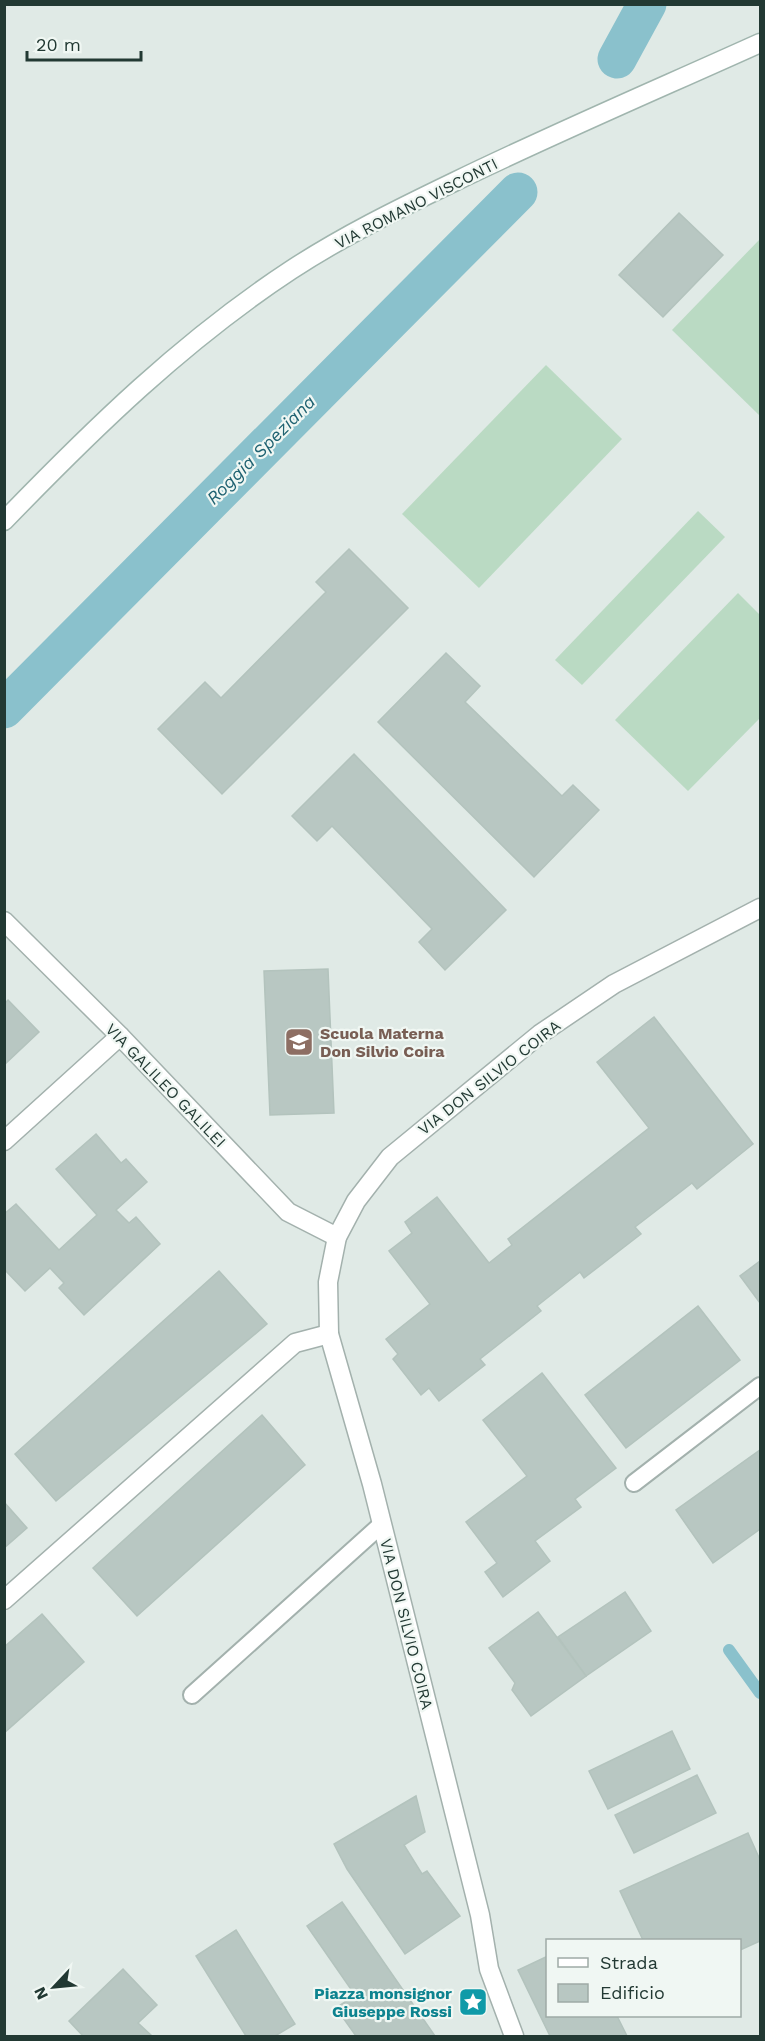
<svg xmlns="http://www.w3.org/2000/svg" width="765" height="2041" font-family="'Work Sans',sans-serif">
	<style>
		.pitch { fill: #badac3 }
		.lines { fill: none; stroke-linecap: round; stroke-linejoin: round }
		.stream { stroke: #8ac1cc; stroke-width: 12 }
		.canal { stroke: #8ac1cc; stroke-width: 39 }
		.building { fill: #b8c7c2; stroke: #b3c3bd; stroke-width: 1.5 }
		.lane-casing { stroke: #a3b1ad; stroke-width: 20 }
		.street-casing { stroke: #a3b1ad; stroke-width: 21 }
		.secondary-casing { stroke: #a0b5ae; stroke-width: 21 }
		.lane { stroke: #fff; stroke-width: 16 }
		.street { stroke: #fff; stroke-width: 18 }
		.secondary { stroke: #fff; stroke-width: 18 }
		.labels { text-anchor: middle; stroke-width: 4.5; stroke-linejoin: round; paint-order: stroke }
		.street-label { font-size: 16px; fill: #223933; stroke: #f0f7f3 }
		.education-label { font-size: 16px; font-weight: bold; fill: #785e54; stroke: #f0f7f3; text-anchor: start }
		.culture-label { font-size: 16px; font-weight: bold; fill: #0d838f; stroke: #f0f7f3; text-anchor: end }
		.water-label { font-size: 18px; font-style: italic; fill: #1f6271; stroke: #f0f7f3 }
	</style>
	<rect width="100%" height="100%" fill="#e0eae6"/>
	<g class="pitch">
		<polygon points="760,239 760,416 672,330"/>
		<polygon points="546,365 622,439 479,588 402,514"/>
		<polygon points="698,511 725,537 582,685 555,660"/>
		<polygon points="738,593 760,615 760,718 688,791 615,720"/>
	</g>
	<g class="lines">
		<polyline class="stream" points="729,1650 760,1693"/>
		<g class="canal">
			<polyline points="617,59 647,4"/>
			<polyline points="4,709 518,192"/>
		</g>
	</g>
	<g class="building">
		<polygon points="679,213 723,255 663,317 619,275"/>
		<polygon points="349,549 408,608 222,794 158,729 205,682 221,698 326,592 316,582"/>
		<polygon points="446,653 480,686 465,702 562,796 573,785 599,810 534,877 378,722"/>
		<polygon points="354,754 506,910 445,970 419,942 432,929 332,826 317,841 292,816"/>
		<polygon points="328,969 334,1113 270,1115 264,971"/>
		<polygon points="8,1000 39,1032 4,1065 4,1004"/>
		<polygon points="654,1017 753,1144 697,1189 692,1183 635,1227 641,1234 584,1278 580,1272 537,1306 541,1311 480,1359 485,1365 439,1401 429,1388 421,1395 393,1359 398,1354 386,1339 430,1304 389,1251 412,1233 405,1222 437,1197 489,1263 512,1245 508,1239 649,1128 597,1062"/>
		<polygon points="96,1134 121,1163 126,1159 147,1182 116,1210 129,1223 136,1217 160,1244 84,1315 59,1288 64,1283 50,1268 25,1291 4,1269 4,1214 16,1204 59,1250 97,1215 56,1169"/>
		<polygon points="760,1261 760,1303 740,1276"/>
		<polygon points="219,1271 267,1324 56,1501 15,1454"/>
		<polygon points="698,1306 740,1360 626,1448 585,1395"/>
		<polygon points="542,1373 616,1468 575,1499 581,1507 535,1541 550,1561 503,1597 485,1572 497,1563 466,1522 527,1476 483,1420"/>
		<polygon points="262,1415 305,1465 137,1616 93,1568"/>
		<polygon points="760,1450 760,1529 713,1563 676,1510"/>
		<polygon points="4,1502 27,1528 4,1548"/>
		<polygon points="625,1592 651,1631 586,1676 558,1637"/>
		<polygon points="538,1612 586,1676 531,1716 512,1690 515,1683 489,1648"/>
		<polygon points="42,1614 84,1662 4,1733 4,1647"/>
		<polygon points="672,1731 690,1769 608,1809 589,1771"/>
		<polygon points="697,1775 716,1813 634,1853 615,1815"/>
		<polygon points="416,1796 425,1832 404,1845 422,1874 427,1871 460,1916 405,1954 347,1869 334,1844"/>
		<polygon points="748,1833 760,1860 760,1941 740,1950 740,1940 643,1940 620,1891"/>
		<polygon points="342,1902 435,2036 356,2036 336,2008 355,1995 307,1926"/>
		<polygon points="236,1930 295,2024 275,2036 246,2036 196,1956"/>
		<polygon points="548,1956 548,2016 617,2016 627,2036 550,2036 518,1970"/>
		<polygon points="123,1969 157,2005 138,2023 152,2036 83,2036 69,2021"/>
	</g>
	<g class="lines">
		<g class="lane-casing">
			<g id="lane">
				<polyline points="634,1483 760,1386"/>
				<polyline points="192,1695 382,1524"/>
			</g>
		</g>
		<g class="street-casing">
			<g id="street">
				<polyline points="4,921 120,1036 288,1212 337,1237"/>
				<polyline points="4,1141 120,1036"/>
				<polyline points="4,1600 295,1343 329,1334"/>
				<polyline points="514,2036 489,1969 480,1915 372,1484 329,1334 328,1282 337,1237 356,1201 390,1157 540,1034 614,984 760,908"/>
			</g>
		</g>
		<g class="secondary-casing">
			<path id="secondary" d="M4,521C93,429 183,341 291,270C343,236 398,209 454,182C555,133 658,89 760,43"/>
		</g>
		<use href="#lane" class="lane"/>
		<use href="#street" class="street"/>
		<use href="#secondary" class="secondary"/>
	</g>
	<defs>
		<g id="school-square" transform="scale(1.5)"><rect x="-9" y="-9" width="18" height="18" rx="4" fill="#8d6e63" stroke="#f0f7f3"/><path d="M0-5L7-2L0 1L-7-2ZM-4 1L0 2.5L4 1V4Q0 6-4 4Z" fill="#fff"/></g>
		<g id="sight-square" transform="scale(1.5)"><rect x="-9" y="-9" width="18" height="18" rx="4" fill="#0f9aa8" stroke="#f0f7f3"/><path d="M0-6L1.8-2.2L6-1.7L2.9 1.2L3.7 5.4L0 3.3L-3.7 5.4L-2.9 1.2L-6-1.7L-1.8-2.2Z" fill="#fff"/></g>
	</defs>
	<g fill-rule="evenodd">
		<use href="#school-square" x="299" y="1042"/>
		<use href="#sight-square" x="473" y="2002"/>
	</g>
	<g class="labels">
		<g class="street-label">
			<text transform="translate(416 203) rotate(-27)" y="6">VIA ROMANO VISCONTI</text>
			<text transform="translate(489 1077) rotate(-38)" y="6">VIA DON SILVIO COIRA</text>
			<text transform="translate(166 1085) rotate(46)" y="6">VIA GALILEO GALILEI</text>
			<text transform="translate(407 1624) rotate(76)" y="6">VIA DON SILVIO COIRA</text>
		</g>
		<g class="education-label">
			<text x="320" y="1039">Scuola Materna<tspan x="320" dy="18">Don Silvio Coira</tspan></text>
		</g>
		<g class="culture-label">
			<text x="452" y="1999">Piazza monsignor<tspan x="452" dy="18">Giuseppe Rossi</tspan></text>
		</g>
		<g class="water-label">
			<text transform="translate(261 450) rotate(-45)" y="6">Roggia Speziana</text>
		</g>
	</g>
	<rect width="765" height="2041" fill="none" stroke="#223933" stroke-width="12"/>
	<rect x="546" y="1939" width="195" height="78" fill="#f0f7f3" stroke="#9eaba6" stroke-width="1.5"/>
	<rect x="558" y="1958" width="30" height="9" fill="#ffffff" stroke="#9eaba6" stroke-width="1.5"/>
	<text x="600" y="1969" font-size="18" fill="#223933">Strada</text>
	<rect x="558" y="1984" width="30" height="18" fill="#b8c7c2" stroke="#9eaba6" stroke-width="1.5"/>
	<text x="600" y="1999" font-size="18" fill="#223933">Edificio</text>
	<g transform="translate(54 1987) rotate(244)" stroke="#f0f7f3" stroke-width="4.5" paint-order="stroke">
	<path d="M0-4.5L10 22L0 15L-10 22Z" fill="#223933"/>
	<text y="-9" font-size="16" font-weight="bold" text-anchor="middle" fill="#223933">N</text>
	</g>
	<path d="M27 51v9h114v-9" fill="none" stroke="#223933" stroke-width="3"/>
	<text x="36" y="51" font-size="18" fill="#223933" stroke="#f0f7f3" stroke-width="4.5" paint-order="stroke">20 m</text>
</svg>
